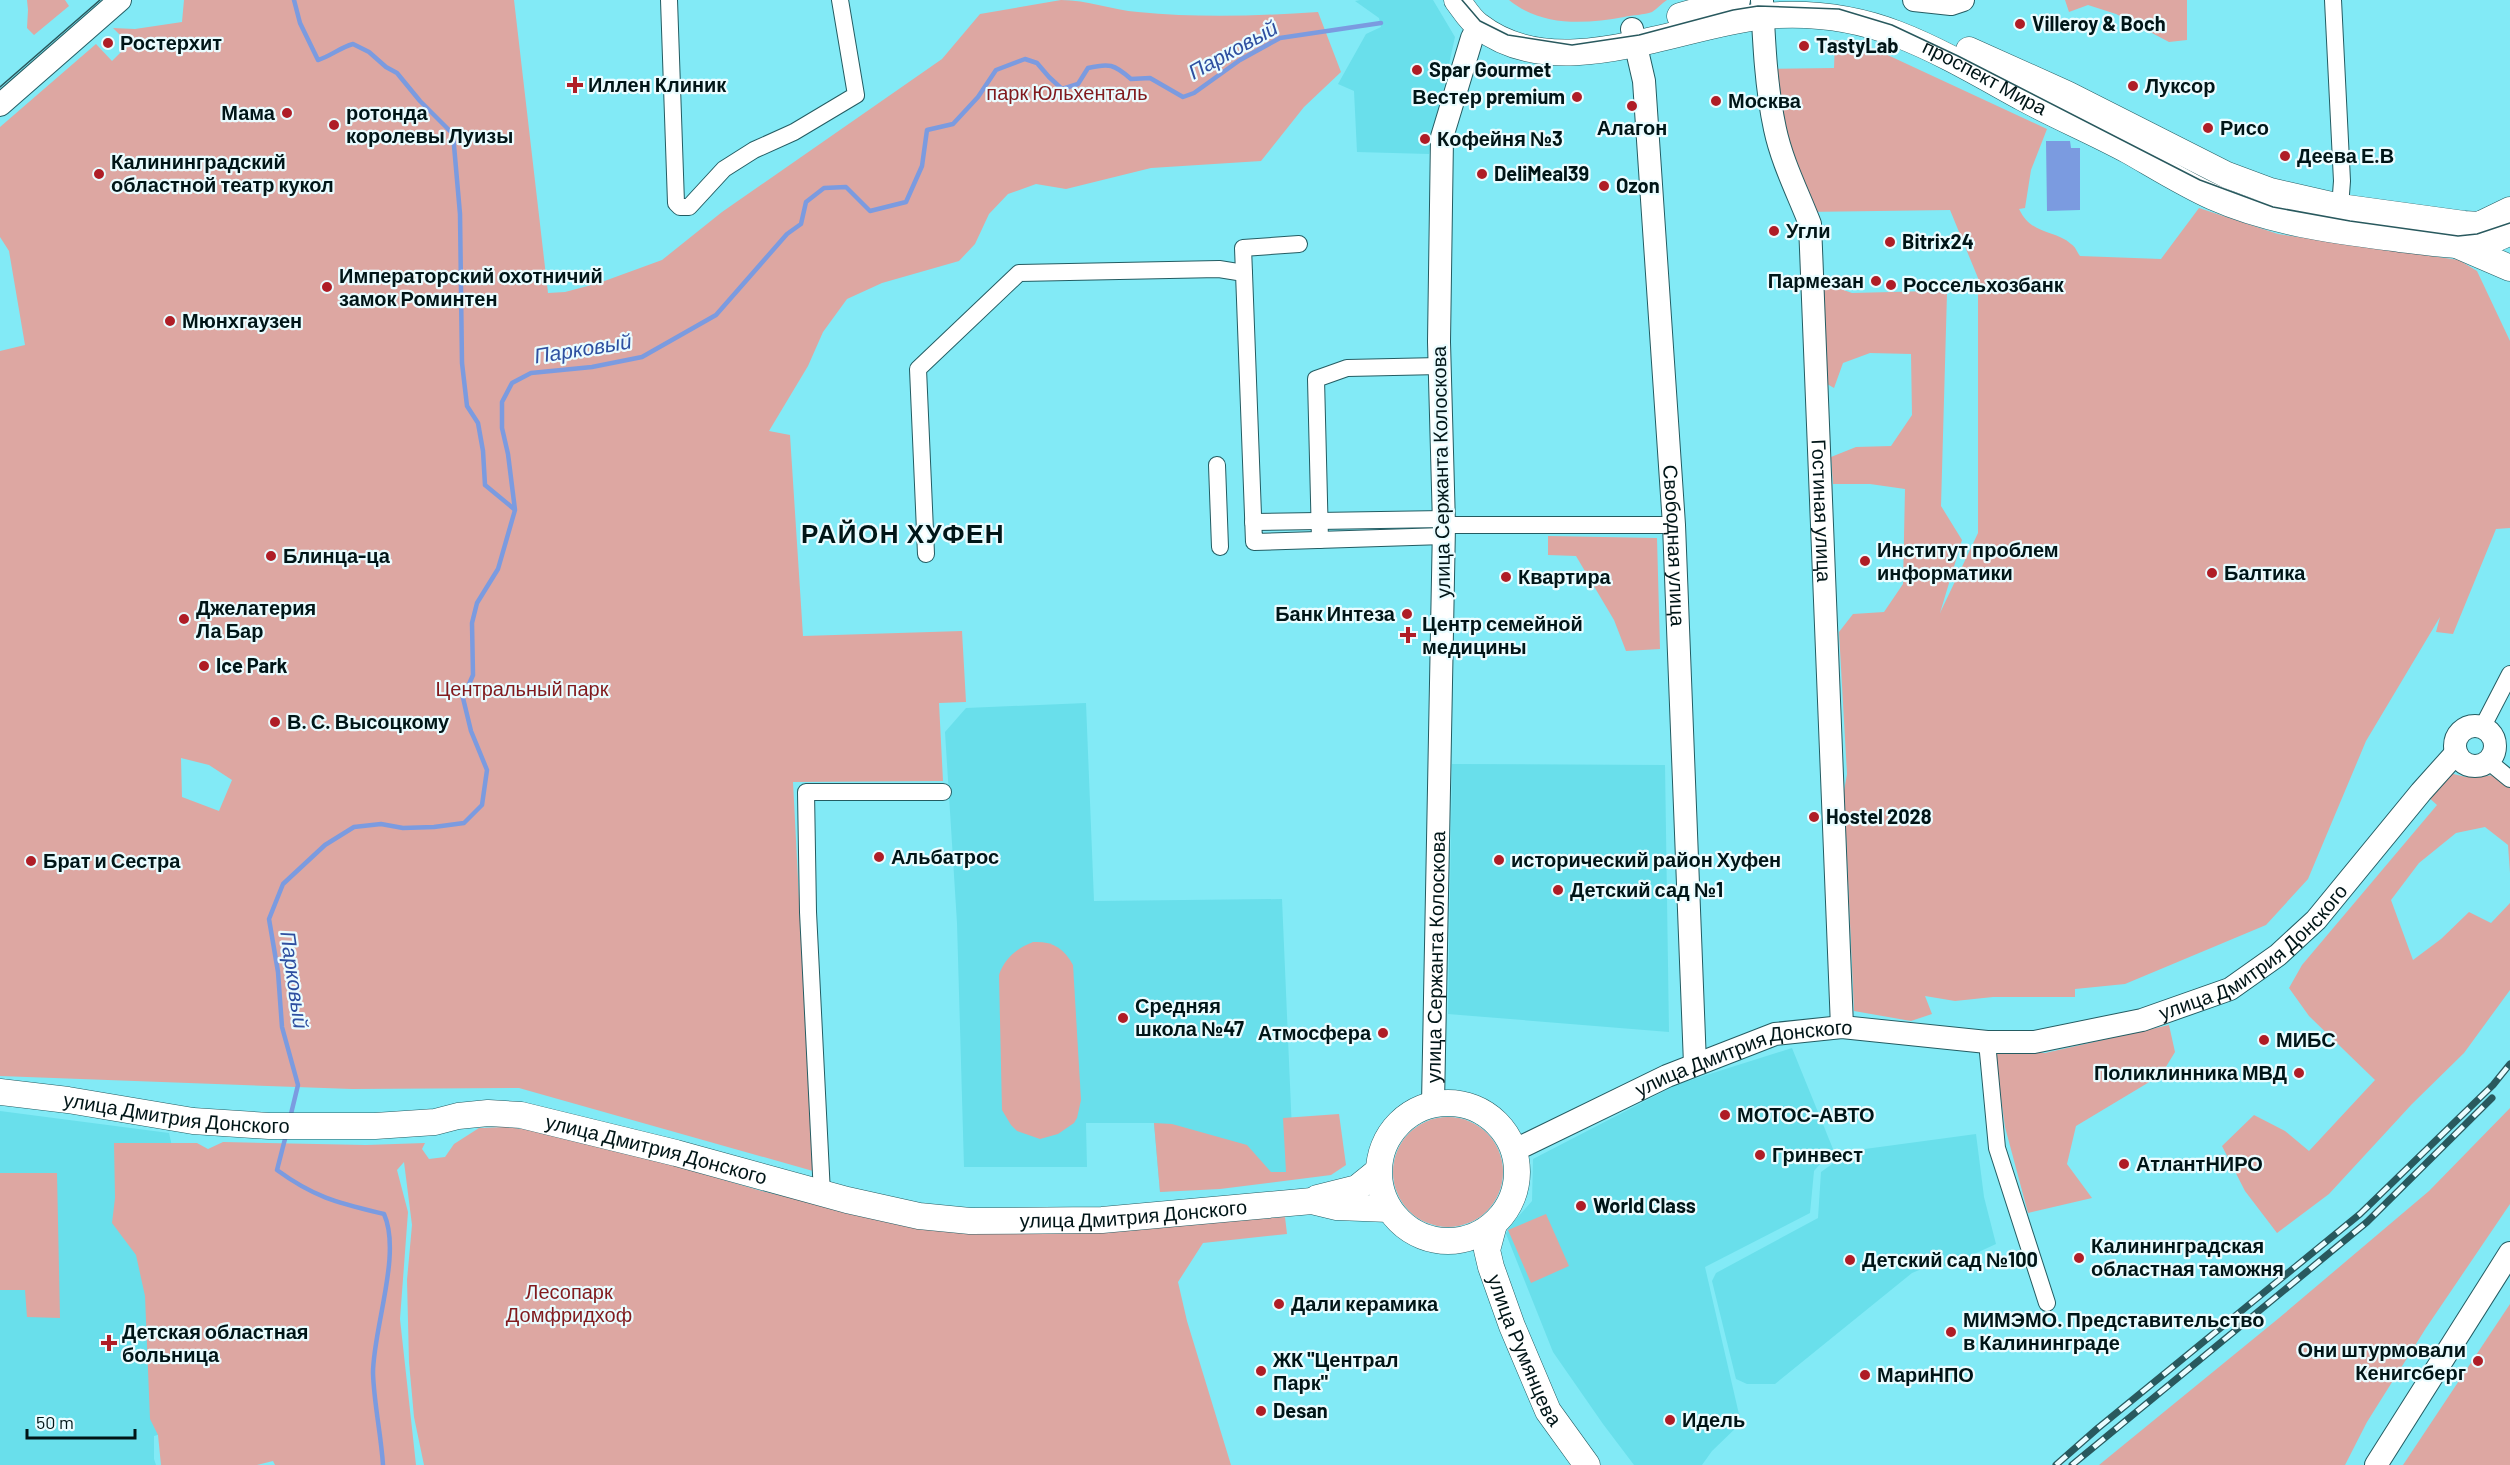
<svg xmlns="http://www.w3.org/2000/svg" width="2510" height="1465" font-family="Barlow,sans-serif">
	<style>
		.built { fill: #69dfeb }
		.green { fill: #dda7a2; fill-rule: evenodd }
		.water { fill: #7b9be0 }
		.lines { fill: none; stroke-linecap: round; stroke-linejoin: round }
		.stream { stroke: #7b9be0; stroke-width: 4.5 }
		.street-casing { stroke: #245c62; stroke-width: 18 }
		.secondary-casing { stroke: #245c62; stroke-width: 24 }
		.primary-casing { stroke: #245c62; stroke-width: 27 }
		.street { stroke: #fff; stroke-width: 16 }
		.secondary { stroke: #fff; stroke-width: 22 }
		.primary { stroke: #fff; stroke-width: 26 }
		.tram { stroke: #29595e; stroke-width: 1.5 }
		.rail-casing { stroke: #29595e; stroke-width: 7 }
		.rail { stroke: #eafcff; stroke-width: 4.5; stroke-dasharray: 14; stroke-linecap: butt }
		.poi-dot { fill: #af1d26; stroke: #eafcff; stroke-width: 2 }
		.labels { text-anchor: middle; stroke-width: 4.5; stroke-linejoin: round; paint-order: stroke }
		.poi-label { font-size: 20px; font-weight: bold; fill: #001517; stroke: #eafcff; text-anchor: start }
		.street-label { font-size: 20px; fill: #001517; stroke: #eafcff }
		.park-label { font-size: 20px; fill: #811a1d; stroke: #eafcff }
		.water-label { font-size: 21px; font-style: italic; fill: #2e4fa0; stroke: #eafcff }
		.district-label { font-size: 26px; font-weight: bold; letter-spacing: 1.5px; fill: #001517; stroke: #eafcff }
	</style>
	<rect width="100%" height="100%" fill="#82eaf6"/>
	<g class="built">
		<polygon points="1360,0 1433,0 1455,37 1429,154 1357,152 1354,91 1338,84 1366,34 1381,27 1379,18 1355,1"/>
		<polygon points="1086,703 1094,901 1282,899 1294,1178 1160,1192 1154,1123 1086,1123 1087,1167 964,1167 957,923 945,732 966,708"/>
		<polygon points="1452,764 1665,765 1669,1032 1448,1014"/>
		<polygon points="1792,1048 1833,1149 1814,1171 1810,1213 1705,1267 1741,1423 1712,1451 1702,1465 1634,1465 1603,1424 1553,1352 1506,1234 1509,1227 1532,1201 1533,1159 1678,1084"/>
		<polygon points="0,1111 169,1133 200,1272 215,1418 154,1436 154,1459 156,1465 0,1465"/>
		<polygon points="1976,1134 1984,1197 1996,1244 1959,1261 1945,1266 1924,1268 1912,1273 1775,1384 1747,1384 1736,1379 1712,1281 1716,1273 1818,1218 1821,1172 1850,1151"/>
	</g>
	<g class="green">
		<polygon points="27,0 65,0 69,6 34,35 27,28 28,10"/>
		<path d="M184,0H514L548,293L565,292L599,283L662,260L722,212L942,59L980,14L1061,0C1087,0 1112,10 1138,12C1198,18 1258,16 1318,12L1341,72L1304,107L1261,161L1151,168L1066,189L1036,184L1008,194L989,214L975,244L959,261L882,283L847,299L823,332L808,366L769,431L790,435L803,636L962,631L966,702L939,703L943,781L793,782L813,1171L519,1088L352,1089L0,1076V351L25,345L9,251L0,237V127L96,44L112,61L129,44L113,28L135,29L182,22ZM181,758L209,765L232,780L219,811L182,797Z"/>
		<path d="M1509,0H1667C1662,3 1657,9 1652,12C1644,15 1633,15 1624,17C1585,24 1542,27 1509,0Z"/>
		<polygon points="2065,0 2187,0 2187,40 2169,42 2116,14 2088,5 2069,12"/>
		<path d="M1835,40L1866,45L2047,129L2031,170L2025,208L2019,209C2032,236 2054,229 2071,244C2075,246 2077,252 2080,256L2161,259L2199,208L2278,234L2459,260L2477,271L2510,341V528L2496,529L2453,634L2436,632L2440,617L2366,741L2308,879L2266,925L2125,984L2075,989V997H1993L1955,1001L1925,996L1932,1014L1911,1021L1854,1011L1844,791L1847,774L1839,632L1853,614L1884,612L1903,584L1905,489L1870,484H1833L1831,457L1856,447L1891,446L1912,415L1911,354L1870,353L1843,363L1834,388L1822,381L1824,283L1852,293L1930,291L1947,293L1941,506L1962,540L1940,613L1978,533V278L1950,210L1805,212L1767,69L1834,68Z"/>
		<polygon points="1548,536 1657,538 1660,649 1626,651 1614,620 1576,556 1548,555"/>
		<polygon points="2449,773 2466,777 2496,775 2510,786 2510,873 2508,845 2485,827 2456,833 2419,863 2391,900 2413,960 2441,939 2469,912 2491,923 2510,903 2510,990 2464,1053 2412,1104 2329,1194 2277,1233 2245,1191 2222,1146 2254,1115 2285,1131 2309,1151 2375,1080 2309,1016 2289,988 2302,965 2437,805 2426,795"/>
		<path d="M1033,942C1052,941 1064,948 1073,965L1081,1100L1077,1118L1074,1123L1058,1134L1040,1139L1017,1131L1011,1125L1002,1110L999,975C1004,959 1017,948 1033,942Z"/>
		<polygon points="2169,1025 2175,1052 2161,1075 2076,1126 2067,1164 2092,1198 2028,1213 2005,1127 1994,1049 2045,1053"/>
		<polygon points="2510,1108 2510,1204 2426,1328 2367,1422 2345,1465 2099,1465 2279,1318 2429,1191"/>
		<polygon points="1339,1114 1346,1165 1331,1175 1220,1189 1160,1192 1154,1123 1172,1124 1247,1145 1271,1172 1286,1172 1283,1118"/>
		<circle cx="1448" cy="1172" r="55"/>
		<polygon points="505,1127 539,1131 634,1153 758,1190 896,1223 945,1231 1012,1234 1100,1230 1285,1217 1287,1234 1203,1243 1178,1282 1187,1321 1231,1465 424,1465 414,1417 409,1362 407,1280 412,1225 404,1162 397,1170 408,1212 400,1319 416,1465 275,1465 273,1461 257,1465 161,1465 158,1435 150,1419 145,1296 136,1255 112,1223 115,1198 114,1143 197,1143 208,1149 223,1142 366,1145 425,1143 422,1149 429,1159 445,1157 454,1144 479,1128"/>
		<polygon points="0,1173 57,1173 60,1318 27,1317 25,1290 0,1290"/>
		<polygon points="1546,1214 1569,1266 1531,1283 1508,1230"/>
		<polygon points="2510,1304 2510,1465 2403,1465"/>
	</g>
	<polygon class="water" points="2046,141 2070,141 2071,148 2080,148 2080,210 2047,211"/>
	<g class="lines">
		<g class="stream">
			<path d="M294,0L300,23L318,60C331,56 339,48 353,44L369,52L386,67L397,73L420,101L453,134L460,214L462,363L467,406L478,423L483,451L485,485L514,509"/>
			<path d="M290,1118L298,1085L282,1027L278,972L269,919L283,884L325,845L354,827L381,824L403,828L434,827L464,823L482,805L487,770L471,731L463,698L473,675L472,623L477,603L498,569L515,510L508,454L502,428V402L512,383L531,373L592,367L642,357L716,315L787,234L801,224L806,202L824,188L846,187L870,211L906,202L922,166L927,130L953,124L978,97L996,70L1025,59L1037,63L1049,77L1062,89L1078,84L1088,68C1109,63 1114,64 1131,79L1150,78L1183,97L1194,93L1240,60L1280,38L1381,23"/>
			<path d="M286,1135L277,1170C315,1198 339,1203 384,1214C402,1254 373,1329 373,1373C374,1404 381,1434 383,1465"/>
		</g>
		<g class="street-casing">
			<g id="street">
				<polyline points="669,0 676,203 680,207 689,207 724,169 754,150 794,132 856,95 840,0"/>
				<polyline points="2333,0 2342,181 2340,207"/>
				<polyline points="1244,273 1243,248 1299,244"/>
				<polyline points="1217,465 1220,547"/>
				<polyline points="1253,522 1444,519"/>
				<polyline points="1444,525 1674,525"/>
				<polyline points="1320,540 1316,379 1347,368 1440,366"/>
				<polyline points="926,554 918,369 1019,273 1219,269 1244,273 1254,542 1444,536"/>
				<polyline points="2482,728 2510,674"/>
				<polyline points="2488,761 2510,779"/>
				<polyline points="1987,1042 1997,1148 2047,1303"/>
				<polyline points="822,1194 808,912 806,792 943,792"/>
			</g>
		</g>
		<g class="secondary-casing">
			<g id="secondary">
				<path id="s1" d="M1762,0C1764,43 1766,87 1775,129C1782,162 1798,193 1810,224L1842,1027"/>
				<polyline points="1914,0 1951,4 1963,0"/>
				<path id="s2" d="M1632,29L1644,81L1674,525L1695,1064"/>
				<polyline points="0,105 120,0"/>
				<circle cx="2475" cy="746" r="20"/>
				<path id="s3" d="M1433,1104L1444,525L1439,342L1442,137L1472,38L1478,26"/>
				<path id="s4" d="M1515,1150L1667,1076L1775,1034L1842,1027L1987,1042H2034L2142,1020L2230,989L2278,955L2316,920L2421,792L2456,753"/>
				<polyline points="2376,1465 2510,1253"/>
			</g>
		</g>
		<g class="primary-casing">
			<g id="primary">
				<path id="s5" d="M1457,0C1464,9 1470,20 1479,26C1557,87 1678,25 1764,16C1810,12 1853,17 1897,34C1941,51 1981,75 2023,98C2058,117 2094,132 2129,151C2157,167 2184,184 2213,197C2271,223 2338,231 2400,239C2441,243 2473,253 2510,232"/>
				<polyline points="1680,16 1737,0"/>
				<polyline points="1969,50 2067,94 2227,175 2270,191 2340,207 2464,224 2479,225 2510,210"/>
				<polyline points="2459,246 2510,268"/>
				<path id="s6" d="M0,1092L68,1100L193,1121L269,1126H375L435,1122L458,1116L488,1113L521,1115L676,1153L847,1200L919,1216L970,1221L1102,1220L1312,1201L1337,1207L1389,1209"/>
				<circle cx="1448" cy="1172" r="69"/>
				<polyline points="1317,1198 1357,1188 1378,1171"/>
				<path id="s7" d="M1494,1224L1487,1250L1491,1267L1512,1326L1548,1411L1587,1465"/>
			</g>
		</g>
		<use href="#street" class="street"/>
		<use href="#secondary" class="secondary"/>
		<use href="#primary" class="primary"/>
		<g class="tram">
			<polyline points="1462,0 1480,21 1508,35 1572,45 1639,35 1733,10 1758,6 1839,9 1892,25 1958,56 2200,180 2273,207 2350,221 2458,236 2477,234 2510,223"/>
			<polyline points="0,87 100,0"/>
		</g>
		<g class="rail-casing">
			<g id="rail">
				<polyline points="2056,1465 2098,1428 2360,1214 2493,1085 2510,1064"/>
				<polyline points="2072,1465 2367,1222 2492,1098"/>
			</g>
		</g>
		<use href="#rail" class="rail"/>
	</g>
	<g class="poi-dot">
		<circle cx="2020" cy="24" r="6"/>
		<circle cx="108" cy="43" r="6"/>
		<circle cx="1804" cy="46" r="6"/>
		<circle cx="1417" cy="70" r="6"/>
		<path d="M572 76h6v6h6v6h-6v6h-6v-6h-6v-6h6z"/>
		<circle cx="2133" cy="86" r="6"/>
		<circle cx="1577" cy="97" r="6"/>
		<circle cx="1716" cy="101" r="6"/>
		<circle cx="1632" cy="106" r="6"/>
		<circle cx="287" cy="113" r="6"/>
		<circle cx="334" cy="125" r="6"/>
		<circle cx="2208" cy="128" r="6"/>
		<circle cx="1425" cy="139" r="6"/>
		<circle cx="2285" cy="156" r="6"/>
		<circle cx="99" cy="174" r="6"/>
		<circle cx="1482" cy="174" r="6"/>
		<circle cx="1604" cy="186" r="6"/>
		<circle cx="1774" cy="231" r="6"/>
		<circle cx="1890" cy="242" r="6"/>
		<circle cx="1876" cy="281" r="6"/>
		<circle cx="1891" cy="285" r="6"/>
		<circle cx="327" cy="287" r="6"/>
		<circle cx="170" cy="321" r="6"/>
		<circle cx="271" cy="556" r="6"/>
		<circle cx="1865" cy="561" r="6"/>
		<circle cx="2212" cy="573" r="6"/>
		<circle cx="1506" cy="577" r="6"/>
		<circle cx="1407" cy="614" r="6"/>
		<circle cx="184" cy="619" r="6"/>
		<path d="M1405 626h6v6h6v6h-6v6h-6v-6h-6v-6h6z"/>
		<circle cx="204" cy="666" r="6"/>
		<circle cx="275" cy="722" r="6"/>
		<circle cx="1814" cy="817" r="6"/>
		<circle cx="879" cy="857" r="6"/>
		<circle cx="1499" cy="860" r="6"/>
		<circle cx="31" cy="861" r="6"/>
		<circle cx="1558" cy="890" r="6"/>
		<circle cx="1123" cy="1018" r="6"/>
		<circle cx="1383" cy="1033" r="6"/>
		<circle cx="2264" cy="1040" r="6"/>
		<circle cx="2299" cy="1073" r="6"/>
		<circle cx="1725" cy="1115" r="6"/>
		<circle cx="1760" cy="1155" r="6"/>
		<circle cx="2124" cy="1164" r="6"/>
		<circle cx="1581" cy="1206" r="6"/>
		<circle cx="2079" cy="1258" r="6"/>
		<circle cx="1850" cy="1260" r="6"/>
		<circle cx="1279" cy="1304" r="6"/>
		<circle cx="1951" cy="1332" r="6"/>
		<path d="M106 1334h6v6h6v6h-6v6h-6v-6h-6v-6h6z"/>
		<circle cx="2478" cy="1361" r="6"/>
		<circle cx="1261" cy="1371" r="6"/>
		<circle cx="1865" cy="1375" r="6"/>
		<circle cx="1261" cy="1411" r="6"/>
		<circle cx="1670" cy="1420" r="6"/>
	</g>
	<g class="labels">
		<g class="poi-label">
			<text x="2032" y="31">Villeroy &amp; Boch</text>
			<text x="120" y="50">Ростерхит</text>
			<text x="1816" y="53">TastyLab</text>
			<text x="1429" y="77">Spar Gourmet</text>
			<text x="588" y="92">Иллен Клиник</text>
			<text x="2145" y="93">Луксор</text>
			<text x="1565" y="104" text-anchor="end">Вестер premium</text>
			<text x="1728" y="108">Москва</text>
			<text x="275" y="120" text-anchor="end">Мама</text>
			<text x="346" y="120">ротонда<tspan x="346" dy="23">королевы Луизы</tspan></text>
			<text x="1632" y="135" text-anchor="middle">Алагон</text>
			<text x="2220" y="135">Рисо</text>
			<text x="1437" y="146">Кофейня №3</text>
			<text x="2297" y="163">Деева Е.В</text>
			<text x="111" y="169">Калининградский<tspan x="111" dy="23">областной театр кукол</tspan></text>
			<text x="1494" y="181">DeliMeal39</text>
			<text x="1616" y="193">Ozon</text>
			<text x="1786" y="238">Угли</text>
			<text x="1902" y="249">Bitrix24</text>
			<text x="339" y="283">Императорский охотничий<tspan x="339" dy="23">замок Роминтен</tspan></text>
			<text x="1864" y="288" text-anchor="end">Пармезан</text>
			<text x="1903" y="292">Россельхозбанк</text>
			<text x="182" y="328">Мюнхгаузен</text>
			<text x="1877" y="557">Институт проблем<tspan x="1877" dy="23">информатики</tspan></text>
			<text x="283" y="563">Блинца-ца</text>
			<text x="2224" y="580">Балтика</text>
			<text x="1518" y="584">Квартира</text>
			<text x="196" y="615">Джелатерия<tspan x="196" dy="23">Ла Бар</tspan></text>
			<text x="1395" y="621" text-anchor="end">Банк Интеза</text>
			<text x="1422" y="631">Центр семейной<tspan x="1422" dy="23">медицины</tspan></text>
			<text x="216" y="673">Ice Park</text>
			<text x="287" y="729">В. С. Высоцкому</text>
			<text x="1826" y="824">Hostel 2028</text>
			<text x="891" y="864">Альбатрос</text>
			<text x="1511" y="867">исторический район Хуфен</text>
			<text x="43" y="868">Брат и Сестра</text>
			<text x="1570" y="897">Детский сад №1</text>
			<text x="1135" y="1013">Средняя<tspan x="1135" dy="23">школа №47</tspan></text>
			<text x="1371" y="1040" text-anchor="end">Атмосфера</text>
			<text x="2276" y="1047">МИБС</text>
			<text x="2287" y="1080" text-anchor="end">Поликлинника МВД</text>
			<text x="1737" y="1122">МОТОС-АВТО</text>
			<text x="1772" y="1162">Гринвест</text>
			<text x="2136" y="1171">АтлантНИРО</text>
			<text x="1593" y="1213">World Class</text>
			<text x="2091" y="1253">Калининградская<tspan x="2091" dy="23">областная таможня</tspan></text>
			<text x="1862" y="1267">Детский сад №100</text>
			<text x="1291" y="1311">Дали керамика</text>
			<text x="1963" y="1327">МИМЭМО. Представительство<tspan x="1963" dy="23">в Калининграде</tspan></text>
			<text x="122" y="1339">Детская областная<tspan x="122" dy="23">больница</tspan></text>
			<text x="2466" y="1357" text-anchor="end">Они штурмовали<tspan x="2466" dy="23">Кенигсберг</tspan></text>
			<text x="1273" y="1367">ЖК "Централ<tspan x="1273" dy="23">Парк"</tspan></text>
			<text x="1877" y="1382">МариНПО</text>
			<text x="1273" y="1418">Desan</text>
			<text x="1682" y="1427">Идель</text>
		</g>
		<g class="street-label">
			<text dy="7" stroke="none"><textPath href="#s5" startOffset="562">проспект Мира</textPath></text>
			<text transform="translate(1441 472) rotate(-91)" y="7">улица Сержанта Колоскова</text>
			<text dy="7" stroke="none"><textPath href="#s1" startOffset="518">Гостиная улица</textPath></text>
			<text dy="7" stroke="none"><textPath href="#s2" startOffset="519">Свободная улица</textPath></text>
			<text dy="7" stroke="none"><textPath href="#s4" startOffset="788">улица Дмитрия Донского</textPath></text>
			<text dy="7" stroke="none"><textPath href="#s3" startOffset="147">улица Сержанта Колоскова</textPath></text>
			<text dy="7" stroke="none"><textPath href="#s4" startOffset="249">улица Дмитрия Донского</textPath></text>
			<text dy="7" stroke="none"><textPath href="#s6" startOffset="178">улица Дмитрия Донского</textPath></text>
			<text dy="7" stroke="none"><textPath href="#s6" startOffset="664">улица Дмитрия Донского</textPath></text>
			<text dy="7" stroke="none"><textPath href="#s6" startOffset="1150">улица Дмитрия Донского</textPath></text>
			<text dy="7" stroke="none"><textPath href="#s7" startOffset="134">улица Румянцева</textPath></text>
		</g>
		<g class="park-label">
			<text x="1067" y="100">парк Юльхенталь</text>
			<text x="522" y="696">Центральный парк</text>
			<text x="569" y="1299">Лесопарк<tspan x="569" dy="23">Домфридхоф</tspan></text>
		</g>
		<g class="water-label">
			<text transform="translate(1233 50) rotate(-29)" y="7">Парковый</text>
			<text transform="translate(583 349) rotate(-9)" y="7">Парковый</text>
			<text transform="translate(294 980) rotate(82)" y="7">Парковый</text>
		</g>
		<g class="district-label">
			<text x="903" y="543">РАЙОН ХУФЕН</text>
		</g>
	</g>
	<path d="M27 1429v9h108v-9" fill="none" stroke="#001517" stroke-width="3"/>
	<text x="36" y="1429" font-size="18" fill="#001517" stroke="#eafcff" stroke-width="4.5" paint-order="stroke">50 m</text>
</svg>
